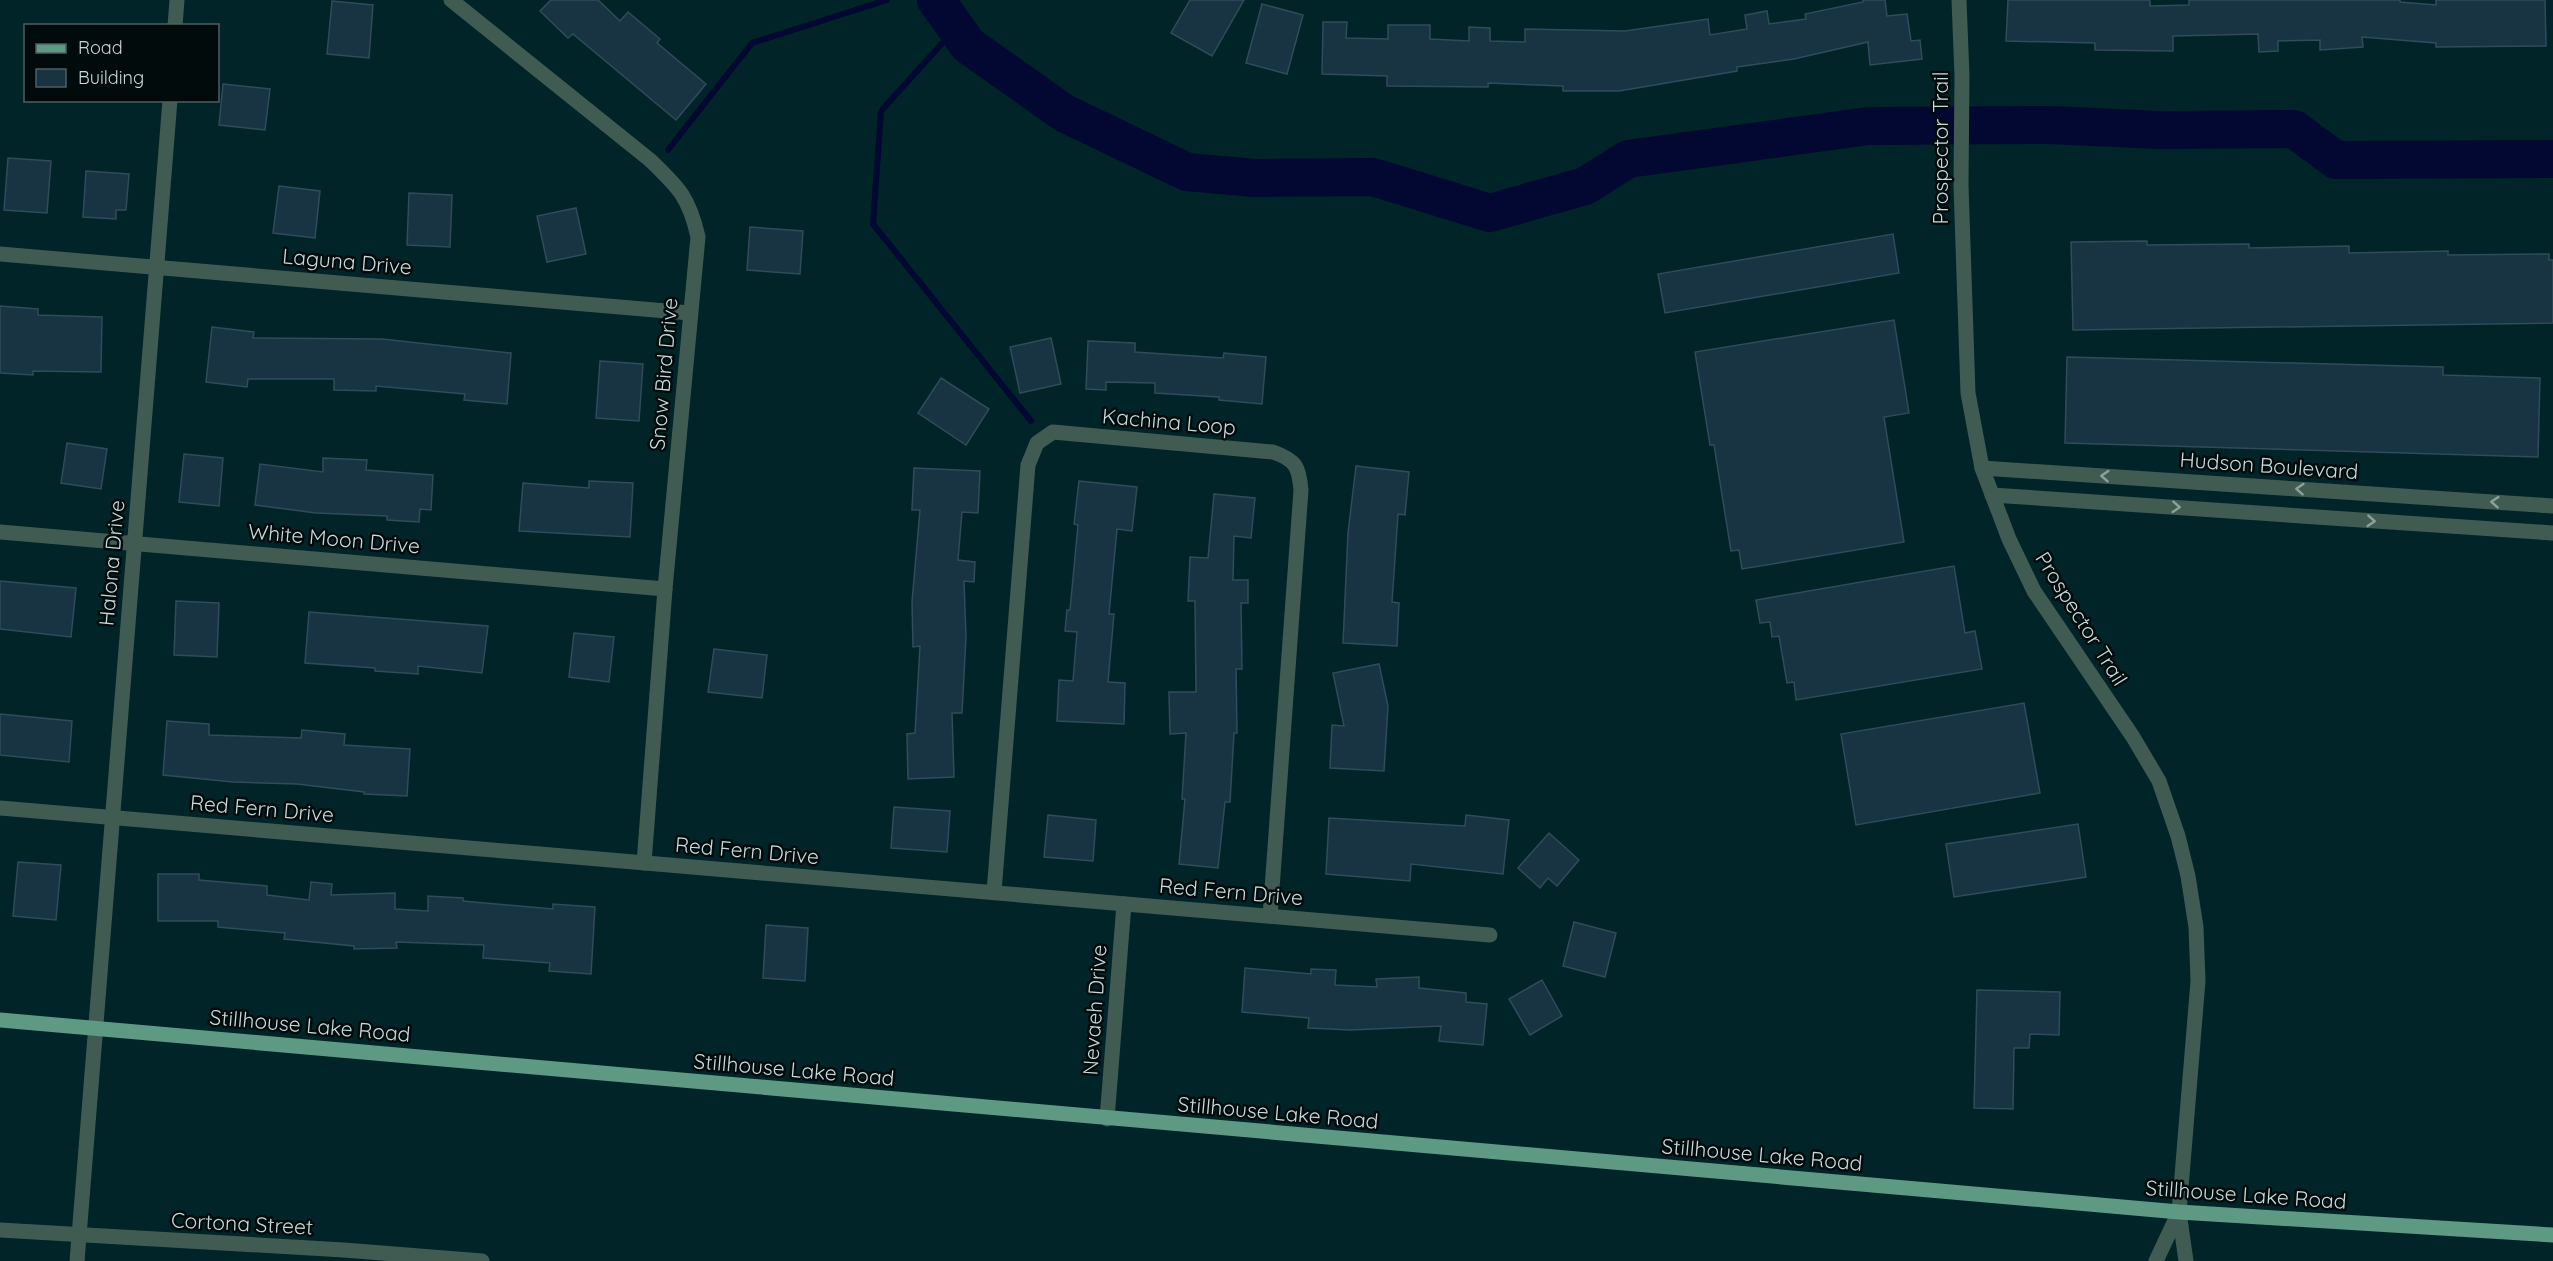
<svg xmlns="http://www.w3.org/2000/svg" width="2553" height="1261" font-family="Quicksand,sans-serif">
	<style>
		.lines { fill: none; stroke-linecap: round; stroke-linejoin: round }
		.stream { stroke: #020832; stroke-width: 6 }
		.river { stroke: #020832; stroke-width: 38 }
		.building { fill: #183341; stroke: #304b5a; stroke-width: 1.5 }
		.minor { stroke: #405c52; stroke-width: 15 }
		.major { stroke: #5e9984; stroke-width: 15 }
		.oneway { stroke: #8aa19e }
		.labels { text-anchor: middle; stroke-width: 5; stroke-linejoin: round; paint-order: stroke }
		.street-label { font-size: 21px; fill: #c7dadc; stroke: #010b0c }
	</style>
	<rect width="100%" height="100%" fill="#002427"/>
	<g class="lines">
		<g class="stream">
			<polyline points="956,28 881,111 873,224 1031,421"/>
			<polyline points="668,150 752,43 887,0"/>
		</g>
		<polyline class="river" points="936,0 968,45 1064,113 1187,172 1255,178 1373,177 1490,213 1585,186 1628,159 1868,126 2049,125 2160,130 2294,129 2336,160 2553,159"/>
	</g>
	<g class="building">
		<polygon points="551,0 598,0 620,21 628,12 660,39 657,43 706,84 676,120 573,34 568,38 540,11"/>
		<polygon points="1190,0 1244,0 1212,56 1171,33"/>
		<polygon points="1863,0 1885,0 1887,16 1907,14 1911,41 1920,40 1922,59 1870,65 1868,42 1794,59 1737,67 1737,71 1619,91 1563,91 1563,86 1488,83 1488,87 1387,86 1387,76 1322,74 1323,22 1347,22 1346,38 1388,39 1388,25 1430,25 1430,39 1469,41 1469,27 1490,28 1490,41 1525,42 1525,29 1625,31 1708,19 1710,35 1747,29 1745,15 1767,11 1769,24 1806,19 1805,14 1863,2"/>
		<polygon points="2008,0 2150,0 2150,6 2189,5 2189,0 2400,0 2400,2 2436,5 2436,0 2545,0 2546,46 2436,47 2436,43 2362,37 2363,47 2320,50 2320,40 2278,41 2278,51 2259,52 2258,34 2173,36 2173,51 2095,50 2095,43 2006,41"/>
		<polygon points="332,1 373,5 369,58 327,54"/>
		<polygon points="1262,4 1303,15 1287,74 1246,63"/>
		<polygon points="223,84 270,89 265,130 219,125"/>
		<polygon points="8,158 51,161 47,213 4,210"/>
		<polygon points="86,171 129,174 126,210 116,210 116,219 83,217"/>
		<polygon points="279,186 320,191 315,238 273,233"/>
		<polygon points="409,193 452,195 450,247 407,245"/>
		<polygon points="576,208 586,254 547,262 537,216"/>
		<polygon points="750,227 803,231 800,274 747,270"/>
		<polygon points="1893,234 1899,273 1665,313 1658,274"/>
		<polygon points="2147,241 2147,245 2249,244 2249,248 2349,246 2349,253 2448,251 2448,255 2549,254 2549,260 2553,260 2553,323 2073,330 2071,242"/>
		<polygon points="0,306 38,309 38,315 102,317 101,372 33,371 33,375 0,373"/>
		<polygon points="1894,320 1909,413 1884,417 1904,542 1742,569 1739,550 1731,551 1714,445 1710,445 1695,352"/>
		<polygon points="212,327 254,332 253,338 382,339 511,353 507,404 464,400 465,394 376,386 376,391 334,390 334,379 248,379 247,387 206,382"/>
		<polygon points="1051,338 1061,384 1020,393 1010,347"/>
		<polygon points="1088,341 1135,343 1135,352 1223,358 1224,353 1266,357 1262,404 1219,400 1219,397 1155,393 1155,383 1106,382 1106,390 1086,389"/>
		<polygon points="2067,357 2443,367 2443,375 2540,378 2538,457 2065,443"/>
		<polygon points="600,361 643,364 639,421 596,418"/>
		<polygon points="941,378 989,409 966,445 918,413"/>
		<polygon points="67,443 107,449 101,489 61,483"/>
		<polygon points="184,454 223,458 219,506 179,502"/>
		<polygon points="323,458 367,460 366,470 433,475 431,510 420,509 419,522 387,520 387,516 316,513 255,505 260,464 323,472"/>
		<polygon points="1356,466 1409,472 1405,515 1398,514 1392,602 1399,603 1397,646 1343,643 1348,533"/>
		<polygon points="914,468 980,471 978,513 962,512 958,560 975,562 974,582 964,581 966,637 962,713 952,713 954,777 908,779 907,734 915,733 920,646 913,647 912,602 920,510 912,510"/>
		<polygon points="589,481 633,483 630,537 519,531 523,483 589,488"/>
		<polygon points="1079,481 1137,487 1132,531 1117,529 1109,614 1114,614 1108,682 1125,683 1124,724 1057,721 1059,680 1073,681 1077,632 1065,631 1067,610 1070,610 1078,525 1074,524"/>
		<polygon points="1214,494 1255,498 1251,538 1234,536 1233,580 1248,580 1248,603 1241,603 1242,669 1236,669 1237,733 1234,733 1230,802 1225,802 1218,868 1179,864 1185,799 1182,799 1186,733 1170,734 1169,692 1196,692 1195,601 1188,601 1190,557 1208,558"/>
		<polygon points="1954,566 1965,633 1975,631 1982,669 1796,700 1794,682 1787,683 1779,636 1772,637 1770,622 1760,623 1756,600"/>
		<polygon points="0,581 76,588 71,637 0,629"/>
		<polygon points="176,601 219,603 217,657 174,655"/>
		<polygon points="309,612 488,626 482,673 418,666 418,674 375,671 375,668 305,663"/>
		<polygon points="574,633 614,637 609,682 569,677"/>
		<polygon points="714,649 767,655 762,698 708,692"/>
		<polygon points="1379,664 1388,706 1384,771 1330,768 1332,725 1344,726 1333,673"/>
		<polygon points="2024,703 2040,793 1856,825 1841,734"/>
		<polygon points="0,714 72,721 69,762 0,755"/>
		<polygon points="167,721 209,724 209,735 301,738 302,730 345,734 344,745 410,749 407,796 364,794 364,792 297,784 233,782 163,775"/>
		<polygon points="894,807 950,811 947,852 891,848"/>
		<polygon points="1048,815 1096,820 1093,861 1044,857"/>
		<polygon points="1466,815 1509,820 1503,874 1411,864 1410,881 1326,874 1329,818 1465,826"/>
		<polygon points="2078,824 2086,877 1954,897 1946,844"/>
		<polygon points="1549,833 1579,860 1557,886 1548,878 1540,888 1518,868"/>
		<polygon points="18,862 61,865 56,920 13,916"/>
		<polygon points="158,874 199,874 199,880 267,886 267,895 309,900 311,882 332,884 331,895 395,893 395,909 428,911 428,896 463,898 463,901 553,909 553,904 595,907 591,974 549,971 550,963 483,958 484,945 396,942 397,948 354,949 354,946 284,939 285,933 218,927 218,921 158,921"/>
		<polygon points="1574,922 1616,933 1605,977 1563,966"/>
		<polygon points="766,925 808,928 805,981 763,978"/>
		<polygon points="1245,968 1311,974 1311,969 1336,970 1335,985 1377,987 1376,979 1419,977 1419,988 1466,993 1466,1002 1487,1004 1483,1045 1439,1041 1441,1026 1351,1030 1308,1028 1309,1018 1242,1012"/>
		<polygon points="1542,980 1562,1016 1530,1035 1509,999"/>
		<polygon points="1977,990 2060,992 2059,1035 2030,1034 2029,1048 2014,1048 2013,1109 1974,1108"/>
	</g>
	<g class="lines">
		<g class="minor">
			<path d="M451,0L650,160C679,188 689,197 698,237L665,589L644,863"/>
			<polyline points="1959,0 1962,76 1961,185 1968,393 1982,468 2009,539 2034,591 2133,737 2159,781 2178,836 2188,876 2196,927 2198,981 2179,1212 2186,1261"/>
			<polyline points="175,26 177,0"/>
			<polyline points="0,254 690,313"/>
			<polyline points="1982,468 2553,506"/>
			<polyline points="1992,495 2553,533"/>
			<polyline points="0,532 665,589"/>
			<polyline points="0,808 1490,935"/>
			<path d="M994,892L1028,465L1037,443L1053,432L1273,452C1296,460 1299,467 1301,490L1270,916"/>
			<polyline points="1107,1119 1124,904"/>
			<polyline points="0,1230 344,1250 482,1261"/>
			<polyline points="77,1261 170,100"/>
			<polyline points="2156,1261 2179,1212"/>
		</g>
		<polyline class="major" points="0,1020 2179,1212 2553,1235"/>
	</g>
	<defs><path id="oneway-chevron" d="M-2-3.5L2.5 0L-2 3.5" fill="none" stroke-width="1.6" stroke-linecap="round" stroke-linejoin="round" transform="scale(1.5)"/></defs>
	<g class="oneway">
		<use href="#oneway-chevron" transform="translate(2105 476) rotate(-176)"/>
		<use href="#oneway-chevron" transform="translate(2300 489) rotate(-176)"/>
		<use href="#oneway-chevron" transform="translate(2495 502) rotate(-176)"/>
		<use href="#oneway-chevron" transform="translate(2176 507) rotate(4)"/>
		<use href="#oneway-chevron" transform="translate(2371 521) rotate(4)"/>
	</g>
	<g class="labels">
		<g class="street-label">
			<text transform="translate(1941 148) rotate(-90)" y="7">Prospector Trail</text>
			<text transform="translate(347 262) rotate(5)" y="7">Laguna Drive</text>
			<text transform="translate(664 374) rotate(-85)" y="7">Snow Bird Drive</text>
			<text transform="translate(1169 422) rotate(5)" y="7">Kachina Loop</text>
			<text transform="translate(2269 466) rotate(4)" y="7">Hudson Boulevard</text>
			<text transform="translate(334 539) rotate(5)" y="7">White Moon Drive</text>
			<text transform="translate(112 563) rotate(-85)" y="7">Halona Drive</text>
			<text transform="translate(2081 619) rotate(58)" y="7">Prospector Trail</text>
			<text transform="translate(262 809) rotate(5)" y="7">Red Fern Drive</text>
			<text transform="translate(747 851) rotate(5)" y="7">Red Fern Drive</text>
			<text transform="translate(1231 892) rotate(5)" y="7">Red Fern Drive</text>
			<text transform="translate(1095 1010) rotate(-86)" y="7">Nevaeh Drive</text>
			<text transform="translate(310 1026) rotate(5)" y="7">Stillhouse Lake Road</text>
			<text transform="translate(794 1070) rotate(5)" y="7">Stillhouse Lake Road</text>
			<text transform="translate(1278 1113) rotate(5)" y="7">Stillhouse Lake Road</text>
			<text transform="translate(1762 1155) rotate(5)" y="7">Stillhouse Lake Road</text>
			<text transform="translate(2246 1195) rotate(4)" y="7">Stillhouse Lake Road</text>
			<text transform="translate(242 1224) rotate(3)" y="7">Cortona Street</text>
		</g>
	</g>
	<rect x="24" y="24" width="195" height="78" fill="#010b0c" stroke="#505e5f" stroke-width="1.5"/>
	<rect x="36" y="44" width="30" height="9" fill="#5e9984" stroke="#505e5f" stroke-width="1.5"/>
	<text x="78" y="54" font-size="18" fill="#c7dadc">Road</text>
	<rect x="36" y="69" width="30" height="18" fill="#183341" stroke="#505e5f" stroke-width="1.5"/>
	<text x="78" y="84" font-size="18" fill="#c7dadc">Building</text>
</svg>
